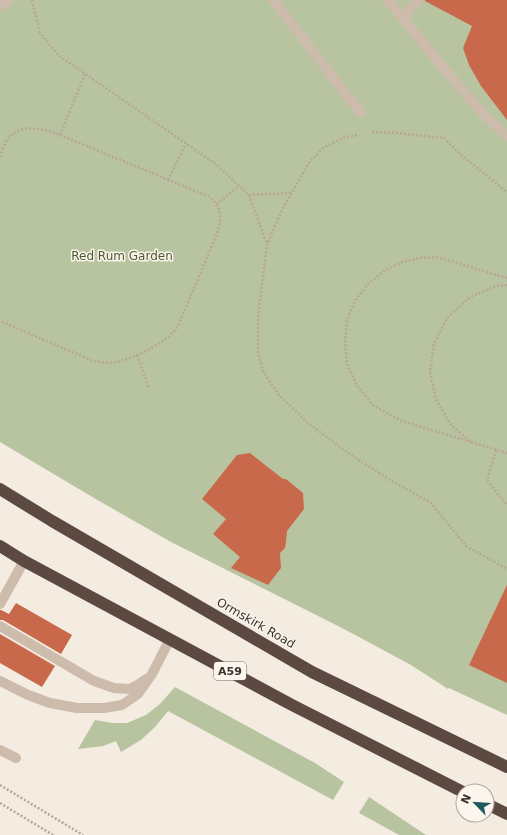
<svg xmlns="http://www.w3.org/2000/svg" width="507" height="835" font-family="'DejaVu Sans',sans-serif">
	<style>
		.green { fill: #b8c4a0 }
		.building { fill: #c8694b }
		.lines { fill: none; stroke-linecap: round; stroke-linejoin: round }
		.path { stroke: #b9a596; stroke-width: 2.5; stroke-dasharray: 2 2; stroke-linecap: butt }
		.minor { stroke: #cdbbac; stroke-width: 10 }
		.highway { stroke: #5c4a42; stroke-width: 12 }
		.labels { text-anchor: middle; stroke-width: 3; stroke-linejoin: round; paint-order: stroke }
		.shield { fill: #fbf5ee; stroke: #756b66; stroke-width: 1 }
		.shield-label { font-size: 11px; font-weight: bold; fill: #3b302b }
		.park-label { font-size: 12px; fill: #4a5a2e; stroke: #fbf5ee }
		.street-label { font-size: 12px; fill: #3b302b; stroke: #fbf5ee }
	</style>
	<rect width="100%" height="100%" fill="#f4ebe1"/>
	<g class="green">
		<polygon points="0,0 507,0 507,715 449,688 448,689 411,665 344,629 171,542 94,498 0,442"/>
		<polygon points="175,687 315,763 344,782 333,800 168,711 155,727 141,740 121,752 116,741 103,746 78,749 95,720 112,723 127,723 146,715 160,704"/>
		<polygon points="369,797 426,835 399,835 359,813"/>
	</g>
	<g class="building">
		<polygon points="425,0 507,0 507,120 481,86 469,65 463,48 472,26 425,1"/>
		<polygon points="250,453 283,479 286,479 303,493 304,509 287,531 286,542 285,548 280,553 281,568 268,585 231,568 240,557 213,534 226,519 202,499 237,455"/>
		<polygon points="507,585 507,683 469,665"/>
		<polygon points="16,603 72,635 61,654 3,620 0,620 0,610 1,610 9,614"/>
		<polygon points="0,634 55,666 42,687 0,663"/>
	</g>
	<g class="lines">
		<g class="path">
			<polyline points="32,0 40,33 58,55 217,165 249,195 267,244"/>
			<polyline points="372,132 397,133 444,138 460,154 507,192"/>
			<polyline points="60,135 85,74"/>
			<polyline points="357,135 343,138 323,148 308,164 284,206 274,228 267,245 258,317 258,352 263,371 279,395 308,423 348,453 390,480 431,503 466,546 507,569"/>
			<path d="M0,157C2,152 4,144 7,140C20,122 43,129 60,135L210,197C223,210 222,217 217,234L178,326C176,328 174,331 172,333C161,346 131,359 115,362C107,364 100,362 93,361L0,321"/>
			<polyline points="168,180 186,143"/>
			<polyline points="249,195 292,193"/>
			<polyline points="217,204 239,186"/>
			<polyline points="507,285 496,286 470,297 448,317 434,343 430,372 436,400 451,425 471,442 507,453"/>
			<polyline points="137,355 149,388"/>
			<polyline points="471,442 402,421 374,406 357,386 347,364 345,341 347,320 355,301 368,284 384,271 402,262 420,258 437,257 507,278"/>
			<polyline points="496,450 487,480 507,505"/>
			<polyline points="0,785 83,835"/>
			<polyline points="0,803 53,835"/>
		</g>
		<g class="minor">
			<polyline points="273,0 361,113"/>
			<polyline points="388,0 437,60 484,115 507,136"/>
			<polyline points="0,6 8,0"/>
			<polyline points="402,18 419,0"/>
			<polyline points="0,604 24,561"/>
			<polyline points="0,626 94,681 114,688 130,689 139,684 146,679"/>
			<polyline points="0,681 28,695 50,703 77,708 104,708 122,705 138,694 152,674 170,639"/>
			<polyline points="0,750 16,758"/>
		</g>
		<g class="highway">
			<polyline points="0,489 52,521 312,672 507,767"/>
			<polyline points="0,546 24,561 292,705 463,792"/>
			<polyline points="487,804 507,814"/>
		</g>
	</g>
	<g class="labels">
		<rect class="shield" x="214" y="662" width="32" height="18" rx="3"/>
		<g class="shield-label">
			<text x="230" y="675">A59</text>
		</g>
		<g class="park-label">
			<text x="122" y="260">Red Rum Garden</text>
		</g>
		<g class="street-label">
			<text transform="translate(256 623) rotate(30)" y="4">Ormskirk Road</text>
		</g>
	</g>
	<g transform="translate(475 803) rotate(295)"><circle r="19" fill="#fbf5ee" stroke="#aea6a0"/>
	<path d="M0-3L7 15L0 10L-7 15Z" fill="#1f5a5e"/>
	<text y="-6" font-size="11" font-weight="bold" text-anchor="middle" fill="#3b302b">N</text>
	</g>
</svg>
